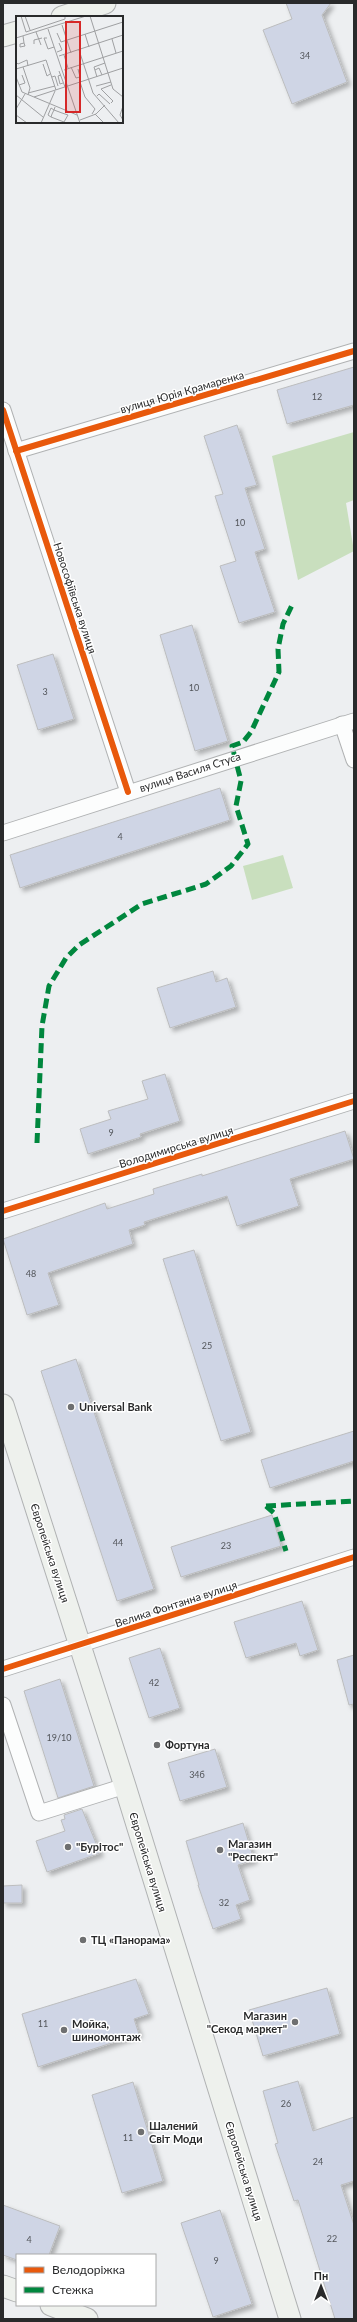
<svg xmlns="http://www.w3.org/2000/svg" width="357" height="2322" font-family="Lato,sans-serif">
	<style>
		.green { fill: #c9dfbe }
		.building { fill: #cfd5e5; stroke: #bcbdbe; filter: url(#shadow) }
		.lines { fill: none; stroke-linecap: round; stroke-linejoin: round }
		.street-casing { stroke: #b0b2b3; stroke-width: 17 }
		.secondary-casing { stroke: #b0b2b3; stroke-width: 23 }
		.street { stroke: #fcfdfd; stroke-width: 15 }
		.secondary { stroke: #eef1ed; stroke-width: 21 }
		.quiet { stroke: #00873e; stroke-width: 5; stroke-dasharray: 10 5; stroke-linecap: butt }
		.cycleway-casing { stroke: #fff; stroke-width: 8 }
		.cycleway { stroke: #e8590c; stroke-width: 6 }
		.poi-dot { fill: #6e6f70; stroke: #fff; stroke-width: 1.5 }
		.labels { text-anchor: middle; stroke-width: 3; stroke-linejoin: round; paint-order: stroke }
		.number-label { font-size: 9px; fill: #52555a }
		.street-label { font-size: 11px; fill: #292a2b; stroke: #fff }
		.poi-label { font-size: 11px; font-weight: bold; fill: #292a2b; stroke: #fff; text-anchor: start }
		.inset-road { fill: none; stroke: #9fa0a2; stroke-width: 1 }
		.view { fill: #d62828; fill-opacity: 0.15; stroke: #d62828; stroke-width: 2 }
		.inset-edge { fill: none; stroke: #292a2b; stroke-width: 2 }
	</style>
	<defs>
		<filter id="shadow"><feDropShadow dx="3.5" dy="3.5" stdDeviation="2" flood-color="#0004"/></filter>
	</defs>
	<rect width="100%" height="100%" fill="#edeff1"/>
	<g class="green">
		<polygon points="354,432 354,500 346,503 354,551 298,580 272,456"/>
		<polygon points="283,855 293,888 252,900 243,866"/>
	</g>
	<g class="building">
		<polygon points="286,3 331,3 322,15 347,82 292,104 263,30 292,19"/>
		<polygon points="354,367 354,405 287,424 277,390"/>
		<polygon points="237,425 257,485 245,488 265,549 255,552 275,612 239,623 220,566 236,561 215,496 223,494 204,436"/>
		<polygon points="192,625 228,741 195,751 160,635"/>
		<polygon points="53,654 74,719 38,730 17,665"/>
		<polygon points="220,788 230,820 20,888 10,855"/>
		<polygon points="213,971 216,982 227,978 236,1007 170,1028 157,988"/>
		<polygon points="165,1074 180,1121 140,1134 141,1137 88,1154 80,1129 111,1119 108,1111 148,1099 142,1081"/>
		<polygon points="345,1131 354,1159 290,1179 299,1206 237,1226 227,1196 144,1222 145,1225 129,1230 133,1244 48,1273 59,1305 27,1315 3,1239 105,1203 107,1209 154,1194 153,1189 202,1174 202,1176"/>
		<polygon points="194,1250 251,1432 221,1441 163,1259"/>
		<polygon points="76,1359 154,1589 117,1601 41,1371"/>
		<polygon points="354,1431 354,1461 270,1488 261,1460"/>
		<polygon points="272,1515 281,1546 181,1577 171,1547"/>
		<polygon points="302,1601 318,1650 300,1656 296,1643 246,1658 234,1622"/>
		<polygon points="160,1648 180,1708 149,1718 129,1658"/>
		<polygon points="354,1655 354,1704 349,1705 337,1660"/>
		<polygon points="60,1679 94,1786 58,1798 24,1691"/>
		<polygon points="215,1749 227,1787 180,1801 168,1763"/>
		<polygon points="82,1809 100,1853 47,1872 36,1841 65,1831 61,1820 65,1819 64,1815"/>
		<polygon points="243,1823 254,1860 238,1865 250,1900 236,1905 241,1919 213,1929 198,1885 199,1885 186,1841"/>
		<polygon points="22,1885 22,1903 3,1903 3,1886"/>
		<polygon points="136,1979 149,2014 134,2019 139,2034 38,2067 22,2014"/>
		<polygon points="327,1988 340,2034 263,2056 249,2010"/>
		<polygon points="298,2081 313,2131 354,2117 354,2181 341,2185 354,2225 354,2319 335,2319 298,2200 294,2201 275,2144 278,2143 263,2091"/>
		<polygon points="133,2082 163,2181 122,2193 92,2095"/>
		<polygon points="3,2205 60,2226 49,2255 17,2255 17,2260 3,2255"/>
		<polygon points="220,2210 252,2304 213,2317 181,2223"/>
	</g>
	<g class="lines">
		<g class="street-casing">
			<g id="street">
				<polyline points="3,410 128,792"/>
				<polyline points="16,451 354,351"/>
				<polyline points="342,724 354,760"/>
				<polyline points="3,833 354,721"/>
				<polyline points="3,1211 354,1101"/>
				<polyline points="3,1669 354,1557"/>
				<polyline points="3,1705 39,1813 125,1786"/>
			</g>
		</g>
		<g class="secondary-casing">
			<g id="secondary">
				<polyline points="62,17 105,3"/>
				<polyline points="3,36 17,32"/>
				<polyline points="3,1405 125,1786 290,2319"/>
				<polyline points="3,2286 17,2291"/>
				<polyline points="51,2305 87,2319"/>
			</g>
		</g>
		<use href="#street" class="street"/>
		<use href="#secondary" class="secondary"/>
		<g class="quiet">
			<polyline points="37,1143 42,1026 49,986 66,958 79,945 142,904 206,884 231,866 248,844 236,806 241,781 232,746 243,742 251,732 279,672 278,649 283,624 293,603"/>
			<polyline points="266,1506 354,1501"/>
			<polyline points="266,1506 274,1513 286,1551"/>
		</g>
		<g class="cycleway-casing">
			<g id="cycleway">
				<polyline points="3,410 128,792"/>
				<polyline points="16,451 354,351"/>
				<polyline points="3,1211 354,1101"/>
				<polyline points="3,1669 354,1557"/>
			</g>
		</g>
		<use href="#cycleway" class="cycleway"/>
	</g>
	<g class="poi-dot">
		<circle cx="71" cy="1407" r="4"/>
		<circle cx="157" cy="1745" r="4"/>
		<circle cx="68" cy="1847" r="4"/>
		<circle cx="220" cy="1850" r="4"/>
		<circle cx="83" cy="1940" r="4"/>
		<circle cx="295" cy="2022" r="4"/>
		<circle cx="64" cy="2030" r="4"/>
		<circle cx="141" cy="2132" r="4"/>
	</g>
	<g class="labels">
		<g class="number-label">
			<text x="305" y="59">34</text>
			<text x="317" y="400">12</text>
			<text x="240" y="526">10</text>
			<text x="194" y="691">10</text>
			<text x="45" y="695">3</text>
			<text x="120" y="840">4</text>
			<text x="111" y="1136">9</text>
			<text x="31" y="1277">48</text>
			<text x="207" y="1349">25</text>
			<text x="118" y="1546">44</text>
			<text x="226" y="1549">23</text>
			<text x="154" y="1686">42</text>
			<text x="59" y="1741">19/10</text>
			<text x="197" y="1778">34б</text>
			<text x="224" y="1906">32</text>
			<text x="43" y="2027">11</text>
			<text x="286" y="2107">26</text>
			<text x="128" y="2141">11</text>
			<text x="318" y="2165">24</text>
			<text x="332" y="2242">22</text>
			<text x="29" y="2243">4</text>
			<text x="216" y="2264">9</text>
		</g>
		<g class="street-label">
			<text transform="translate(182 392) rotate(-16)" y="4">вулиця Юрія Крамаренка</text>
			<text transform="translate(75 598) rotate(72)" y="4">Новософіївська вулиця</text>
			<text transform="translate(190 772) rotate(-18)" y="4">вулиця Василя Стуса</text>
			<text transform="translate(176 1147) rotate(-17)" y="4">Володимирська вулиця</text>
			<text transform="translate(50 1553) rotate(72)" y="4">Європейська вулиця</text>
			<text transform="translate(176 1604) rotate(-18)" y="4">Велика Фонтанна вулиця</text>
			<text transform="translate(148 1862) rotate(73)" y="4">Європейська вулиця</text>
			<text transform="translate(244 2171) rotate(73)" y="4">Європейська вулиця</text>
		</g>
		<g class="poi-label">
			<text x="79" y="1411">Universal Bank</text>
			<text x="165" y="1749">Фортуна</text>
			<text x="228" y="1848">Магазин<tspan x="228" dy="13">"Респект"</tspan></text>
			<text x="76" y="1851">"Бурітос"</text>
			<text x="91" y="1944">ТЦ «Панорама»</text>
			<text x="287" y="2020" text-anchor="end">Магазин<tspan x="287" dy="13">"Секод маркет"</tspan></text>
			<text x="72" y="2028">Мойка,<tspan x="72" dy="13">шиномонтаж</tspan></text>
			<text x="149" y="2130">Шалений<tspan x="149" dy="13">Світ Моди</tspan></text>
		</g>
	</g>
	<g transform="translate(16 16)">
		<rect width="107" height="107" fill="#edeff1"/>
		<path class="inset-road" d="M5,0L10,16M9,0L14,14M74,0L97,73L107,81M46,9L55,37M32,13L64,107M10,16L49,3V0M20,16L25,29M41,17L45,26L107,6M69,18L73,31M7,20L8,27L4,28V31L9,30L8,27M0,22L70,0M31,22H28L32,33L38,31M96,23L100,37M18,28V24L26,22M63,34L77,77L103,107M41,36L46,34L43,27M48,39L52,52M43,40L107,19M0,46L2,48L11,44L12,50M27,48L31,60L34,58M7,51L14,72L12,79M55,51L60,62L64,61L62,53M0,53L30,44L40,74M48,54L107,35M79,54L83,52L86,59M43,55L49,71M45,59L42,60L44,68L47,67M0,61L6,76L61,99M36,61L39,60L42,70M81,61L78,51L89,47M64,66L69,81L79,93L76,98M3,69L9,67L6,59M80,70L95,66M12,77L39,70M0,79L27,101M81,80L83,78L94,88M18,81L107,52M95,87L97,85L85,73L95,69M107,90L104,99L107,104M0,93L9,78M79,98L88,107M0,99L11,107M35,101L48,106L52,99L46,97L38,94L35,92L32,99L35,101L36,98L38,94L39,91M64,104L80,98L89,89M25,107L39,75"/>
		<path class="view" d="M50,6H64V96H50Z"/>
		<rect width="107" height="107" class="inset-edge"/>
	</g>
	<rect width="357" height="2322" fill="none" stroke="#292a2b" stroke-width="8"/>
	<rect x="16" y="2254" width="140" height="52" fill="#ffffff" stroke="#a9aaaa"/>
	<rect x="24" y="2267" width="20" height="6" fill="#e8590c" stroke="#a9aaaa"/>
	<text x="52" y="2274" font-size="12" fill="#292a2b">Велодоріжка</text>
	<rect x="24" y="2287" width="20" height="6" fill="#00873e" stroke="#a9aaaa"/>
	<text x="52" y="2294" font-size="12" fill="#292a2b">Стежка</text>
	<g transform="translate(321 2286)" stroke="#ffffff" stroke-width="3" paint-order="stroke">
	<path d="M0-3L7 15L0 10L-7 15Z" fill="#292a2b"/>
	<text y="-6" font-size="11" font-weight="bold" text-anchor="middle" fill="#292a2b">Пн</text>
	</g>
</svg>
